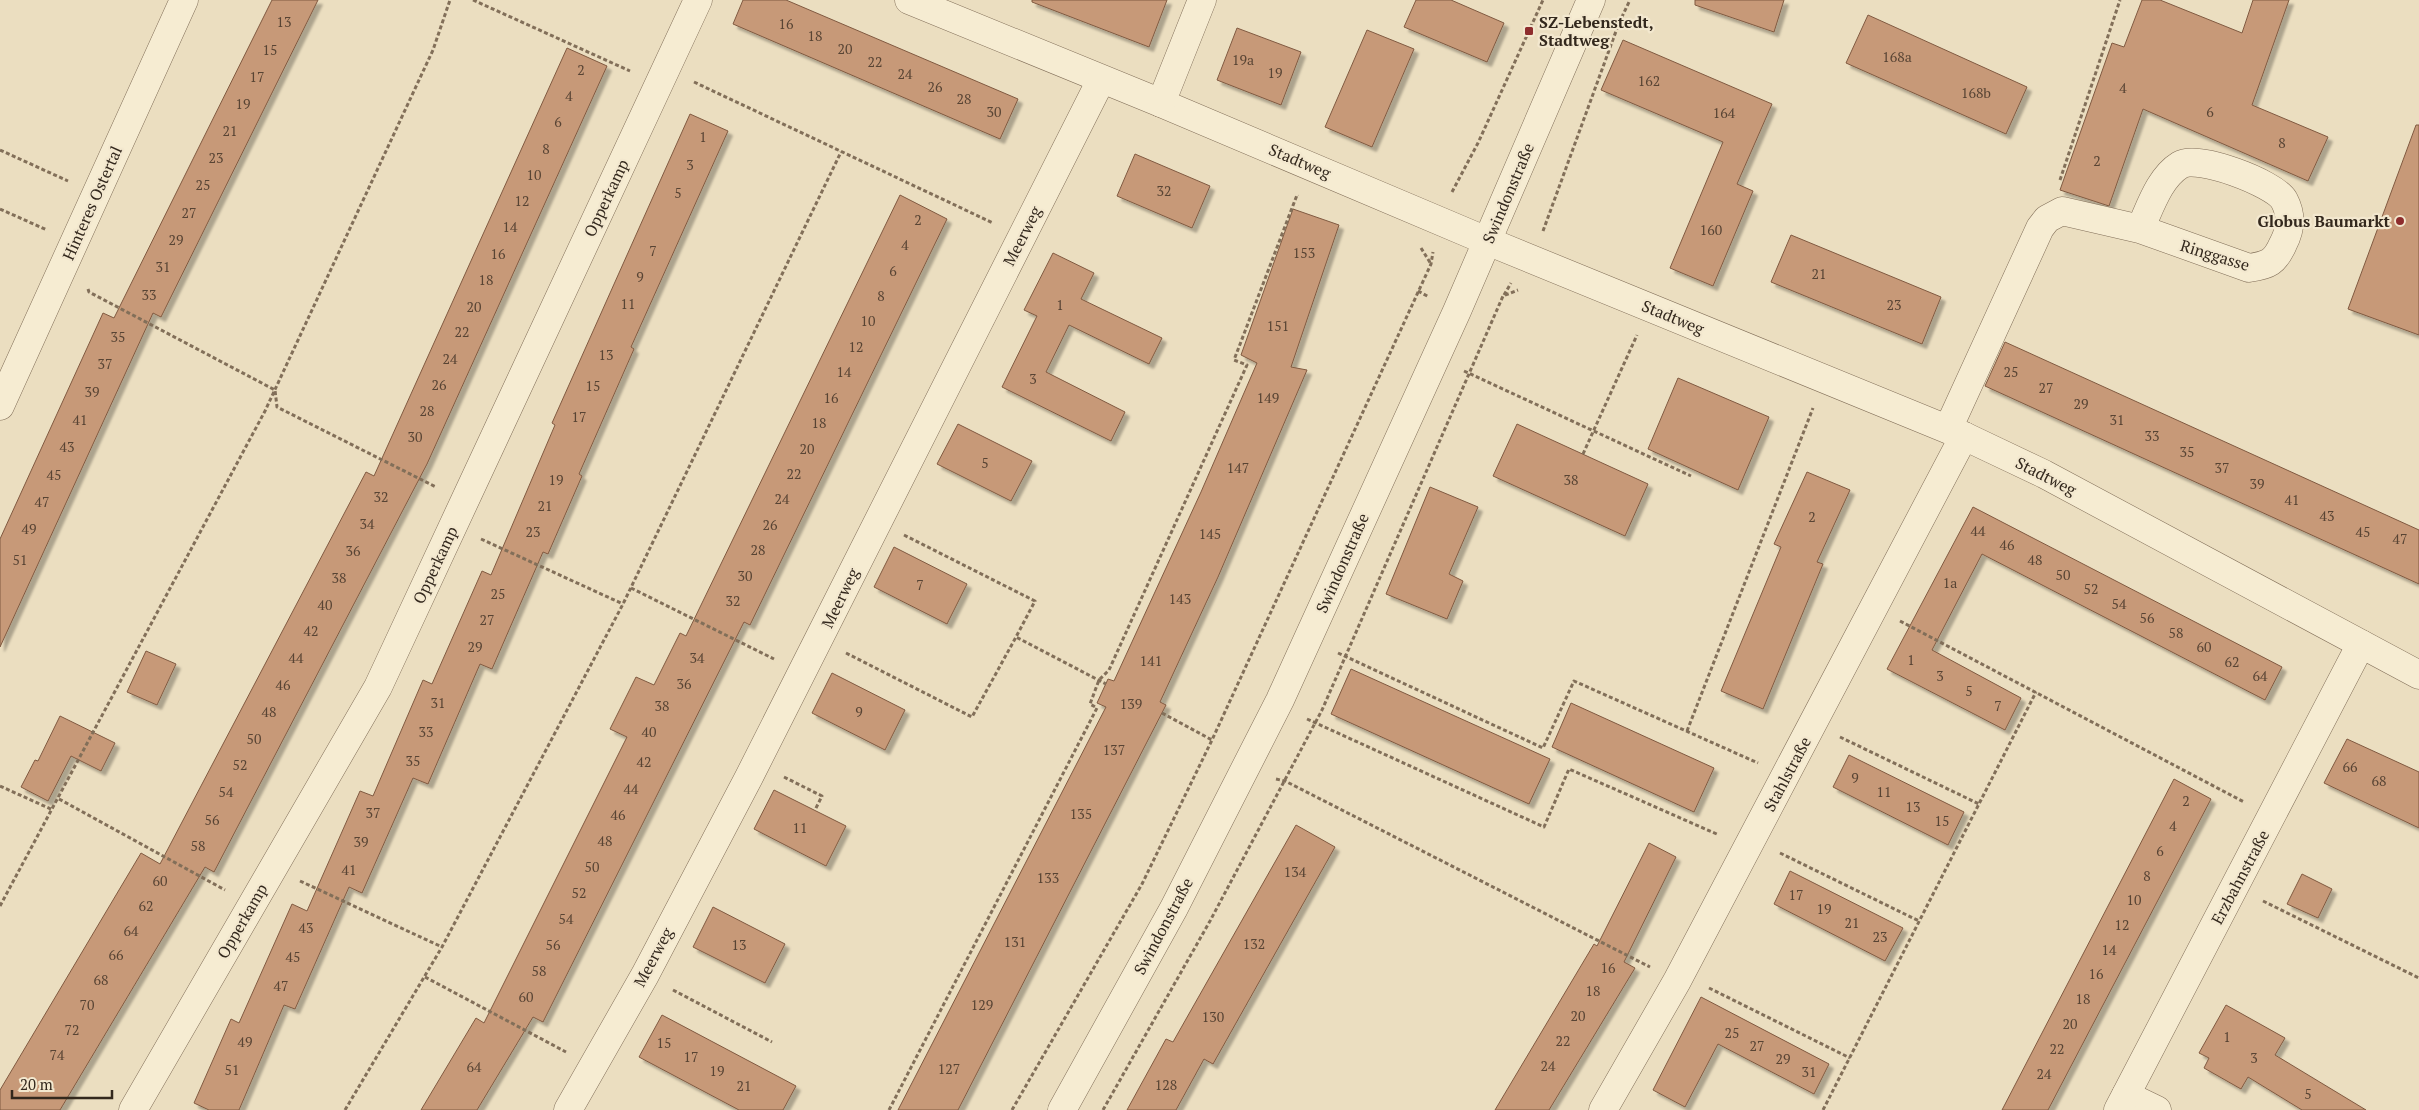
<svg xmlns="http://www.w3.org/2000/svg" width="2419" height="1110" font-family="'PT Serif',serif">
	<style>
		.building { fill: #c79978; stroke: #805a41; filter: url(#shadow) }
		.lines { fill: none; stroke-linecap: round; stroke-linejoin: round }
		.minor-casing { stroke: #826f59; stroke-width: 29 }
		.tertiary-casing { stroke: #826f59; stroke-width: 29 }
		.path { stroke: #826f59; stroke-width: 3; stroke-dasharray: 4 2.5; stroke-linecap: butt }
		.minor { stroke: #f6ecd2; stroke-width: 28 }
		.tertiary { stroke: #f6ecd2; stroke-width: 28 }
		.poi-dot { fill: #8e2d2d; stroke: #f3e8cf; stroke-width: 2 }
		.labels { text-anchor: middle; stroke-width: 4.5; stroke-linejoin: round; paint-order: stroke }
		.number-label { font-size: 14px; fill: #584434 }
		.poi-label { font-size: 16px; font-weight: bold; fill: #33281d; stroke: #f3e8cf; text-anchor: start }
		.street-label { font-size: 16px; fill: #33281d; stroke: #f3e8cf }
	</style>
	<defs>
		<filter id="shadow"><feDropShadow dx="4.5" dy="4.5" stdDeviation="1" flood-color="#0004"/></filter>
	</defs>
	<rect width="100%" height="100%" fill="#ebdec0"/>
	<g class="building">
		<polygon points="272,0 318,0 161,317 153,313 0,647 0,539 103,313 114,318"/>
		<polygon points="743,0 786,0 1018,99 1000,139 733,24"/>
		<polygon points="1032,0 1167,0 1149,47 1032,2"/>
		<polygon points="1416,0 1451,0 1504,23 1487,62 1404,27"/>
		<polygon points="1695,0 1784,0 1774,32 1695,5"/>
		<polygon points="2142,0 2160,0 2242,33 2253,0 2289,0 2252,105 2328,137 2308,181 2143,109 2109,206 2060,190 2112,43 2124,47"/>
		<polygon points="1868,15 2027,87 2006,134 1846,63"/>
		<polygon points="1237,28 1301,52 1281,105 1217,80"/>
		<polygon points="1367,30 1414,49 1372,147 1325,127"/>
		<polygon points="1623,40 1772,104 1737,184 1753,191 1713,286 1670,268 1723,142 1601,90"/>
		<polygon points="567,48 607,66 427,464 214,872 205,867 60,1110 0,1110 0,1090 141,853 160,864 366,472 374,476"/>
		<polygon points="690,114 728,131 631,347 634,349 579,474 582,476 548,554 543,552 492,669 480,664 428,784 413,778 362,893 349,887 295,1009 284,1005 239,1110 209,1110 194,1103 231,1019 239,1023 292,904 307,911 360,791 373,796 423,680 432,684 482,571 491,575 555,425 552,423"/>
		<polygon points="2416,125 2419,125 2419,335 2348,309"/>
		<polygon points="1135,154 1210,186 1192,228 1117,196"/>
		<polygon points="900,195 947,219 750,625 744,622 543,1022 533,1017 477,1110 421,1110 476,1018 484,1023 627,737 610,729 636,677 654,685 680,633 686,636"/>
		<polygon points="1293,209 1339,225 1291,367 1307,370 1218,577 1160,702 1166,705 958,1110 898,1110 1106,707 1097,703 1108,679 1114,681 1201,492 1257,363 1241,355"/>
		<polygon points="1791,235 1941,297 1922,344 1771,282"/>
		<polygon points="1053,253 1094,273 1081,299 1162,338 1149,364 1069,325 1046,372 1125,412 1111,441 1002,387 1037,316 1024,310"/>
		<polygon points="2005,342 2419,530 2419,584 1985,386"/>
		<polygon points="1678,378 1769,417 1738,490 1648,449"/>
		<polygon points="958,424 1032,461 1011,501 937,464"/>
		<polygon points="1517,424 1648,484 1625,536 1493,476"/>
		<polygon points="1807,472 1850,490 1817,562 1823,564 1763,709 1721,691 1781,547 1774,544"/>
		<polygon points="1430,487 1478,507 1449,574 1463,581 1447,619 1386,594"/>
		<polygon points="1973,507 2282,667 2265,700 1982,554 1932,650 2021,698 2005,730 1887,669"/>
		<polygon points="894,547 967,584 947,624 874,587"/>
		<polygon points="146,651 176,664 157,705 127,692"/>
		<polygon points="1351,669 1550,759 1529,804 1331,714"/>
		<polygon points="832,673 905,710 885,750 812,713"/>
		<polygon points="1571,703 1714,768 1694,812 1552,747"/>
		<polygon points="60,716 115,743 101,771 71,756 48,801 21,787 35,760 38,761"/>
		<polygon points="2347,739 2419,772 2419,828 2324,783"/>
		<polygon points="1849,755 1964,812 1948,845 1833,787"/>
		<polygon points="2174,779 2211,799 2048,1110 2002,1110"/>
		<polygon points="774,790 846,826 826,866 754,829"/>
		<polygon points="1296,825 1335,847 1213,1064 1204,1059 1176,1110 1127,1110 1166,1039 1173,1042"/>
		<polygon points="1649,843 1676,857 1624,962 1635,968 1549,1110 1495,1110 1594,944 1597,946"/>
		<polygon points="1790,871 1903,928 1885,961 1774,904"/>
		<polygon points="2302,874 2332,889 2318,918 2287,904"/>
		<polygon points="713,907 785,944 765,983 693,947"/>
		<polygon points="1701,997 1829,1064 1814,1094 1718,1044 1685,1107 1653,1090"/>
		<polygon points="2226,1005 2285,1038 2275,1055 2366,1110 2302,1110 2248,1077 2241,1089 2204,1068 2209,1058 2199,1053"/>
		<polygon points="662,1015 796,1086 783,1110 739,1110 639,1057"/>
	</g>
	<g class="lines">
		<g class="minor-casing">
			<g id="minor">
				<polyline points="909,0 1161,103 1487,241 1964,436 2044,474 2419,675"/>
				<polyline points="1161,103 1202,0"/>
				<polyline points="0,406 184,0"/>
				<path d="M1948,429L2040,228L2047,219L2062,211L2140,229L2249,268C2269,265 2275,262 2283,244C2291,229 2292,215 2284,200C2274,183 2197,154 2180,165C2159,178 2150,208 2140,229"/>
				<polyline points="2126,1095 2157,1110"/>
				<polyline points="133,1110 378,687 698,0"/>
				<polyline points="568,1110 645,975 749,777 1101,80"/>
				<polyline points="1603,1110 1677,981 1964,436"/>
				<polyline points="2118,1110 2361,644"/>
			</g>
		</g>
		<g class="tertiary-casing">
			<polyline id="tertiary" points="1062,1110 1174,908 1280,700 1457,311 1591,0"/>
		</g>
		<g class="path">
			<polyline points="473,0 630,71"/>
			<polyline points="694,82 993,223"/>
			<polyline points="0,150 68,181"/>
			<polyline points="2060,180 2120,0"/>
			<polyline points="1452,192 1478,143 1543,0"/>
			<polyline points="0,209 47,230"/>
			<polyline points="1543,231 1619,23 1630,0"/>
			<polyline points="1421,248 1431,264"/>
			<polyline points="88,289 89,292 275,390 277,407 436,487"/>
			<polyline points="1418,291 1429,297"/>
			<polyline points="1504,295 1511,283"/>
			<polyline points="1464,371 1691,476"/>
			<polyline points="1583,454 1637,335"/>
			<polyline points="904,535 1035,601 1016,637 1106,684"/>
			<polyline points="481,539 623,604"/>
			<polyline points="631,588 774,659"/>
			<polyline points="1900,621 2244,802"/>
			<polyline points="846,653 972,717 1016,637"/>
			<polyline points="1338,653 1543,748 1574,681 1758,763"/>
			<polyline points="1162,713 1212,740"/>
			<polyline points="1307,719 1544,827 1569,769 1719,835"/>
			<polyline points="1687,731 1813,408"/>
			<polyline points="1840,737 1979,804"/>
			<polyline points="784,777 822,796 815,810"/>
			<polyline points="1276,779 1285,781 1650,967"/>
			<polyline points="0,786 53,810"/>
			<polyline points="59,799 225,890"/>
			<polyline points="1780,853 1919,921"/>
			<polyline points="300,881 442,947"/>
			<polyline points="2263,901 2419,978"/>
			<polyline points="0,906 265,411 433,50 450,0"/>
			<polyline points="425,977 566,1052"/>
			<polyline points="1709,988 1850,1058"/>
			<polyline points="673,990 772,1042"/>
			<polyline points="345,1110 442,947 623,604 841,152"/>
			<polyline points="889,1110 1097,708 1090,704 1099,680 1109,670 1247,365 1234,360 1297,195 1298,196"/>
			<polyline points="1012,1110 1142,884 1212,740 1431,264 1433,252"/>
			<polyline points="1103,1110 1210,921 1322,710 1503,296 1518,290"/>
			<polyline points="1823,1110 2036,692"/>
		</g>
		<use href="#minor" class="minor"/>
		<use href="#tertiary" class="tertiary"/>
	</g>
	<g class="poi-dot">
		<rect x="1524" y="26" width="10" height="10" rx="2.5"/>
		<circle cx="2400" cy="221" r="5"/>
	</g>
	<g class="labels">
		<g class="number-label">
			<text x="284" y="27">13</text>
			<text x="786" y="29">16</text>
			<text x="815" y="41">18</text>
			<text x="845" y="54">20</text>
			<text x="270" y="55">15</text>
			<text x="1897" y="62">168a</text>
			<text x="1243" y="65">19a</text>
			<text x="875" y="67">22</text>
			<text x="581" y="75">2</text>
			<text x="1275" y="78">19</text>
			<text x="905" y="79">24</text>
			<text x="257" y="82">17</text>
			<text x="1649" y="86">162</text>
			<text x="935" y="92">26</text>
			<text x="2123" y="93">4</text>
			<text x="1976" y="98">168b</text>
			<text x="569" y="101">4</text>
			<text x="964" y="104">28</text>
			<text x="243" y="109">19</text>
			<text x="994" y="117">30</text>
			<text x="2210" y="117">6</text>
			<text x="1724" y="118">164</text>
			<text x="558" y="127">6</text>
			<text x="230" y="136">21</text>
			<text x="703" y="142">1</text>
			<text x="2282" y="148">8</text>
			<text x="546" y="154">8</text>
			<text x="216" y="163">23</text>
			<text x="2097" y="166">2</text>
			<text x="690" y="170">3</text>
			<text x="534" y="180">10</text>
			<text x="203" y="190">25</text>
			<text x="1164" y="196">32</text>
			<text x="678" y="198">5</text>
			<text x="522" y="206">12</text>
			<text x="189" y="218">27</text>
			<text x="918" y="225">2</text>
			<text x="510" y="232">14</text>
			<text x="1711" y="235">160</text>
			<text x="176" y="245">29</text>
			<text x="905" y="250">4</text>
			<text x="653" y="256">7</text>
			<text x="1304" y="258">153</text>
			<text x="498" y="259">16</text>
			<text x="163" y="272">31</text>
			<text x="893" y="276">6</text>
			<text x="1819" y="279">21</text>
			<text x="640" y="282">9</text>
			<text x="486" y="285">18</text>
			<text x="149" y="300">33</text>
			<text x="881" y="301">8</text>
			<text x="628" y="309">11</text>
			<text x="1060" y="310">1</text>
			<text x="1894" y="310">23</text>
			<text x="474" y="312">20</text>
			<text x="868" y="326">10</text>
			<text x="1278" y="331">151</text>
			<text x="462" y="337">22</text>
			<text x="118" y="342">35</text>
			<text x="856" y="352">12</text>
			<text x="606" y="360">13</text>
			<text x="450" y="364">24</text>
			<text x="105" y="369">37</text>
			<text x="844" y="377">14</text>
			<text x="2011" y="377">25</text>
			<text x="1033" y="384">3</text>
			<text x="439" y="390">26</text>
			<text x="593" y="391">15</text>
			<text x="2046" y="393">27</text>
			<text x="92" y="397">39</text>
			<text x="831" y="403">16</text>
			<text x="1268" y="403">149</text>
			<text x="2081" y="409">29</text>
			<text x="427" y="416">28</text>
			<text x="579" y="422">17</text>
			<text x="80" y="425">41</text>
			<text x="2117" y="425">31</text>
			<text x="819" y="428">18</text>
			<text x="2152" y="441">33</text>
			<text x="415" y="442">30</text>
			<text x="67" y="452">43</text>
			<text x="807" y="454">20</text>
			<text x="2187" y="457">35</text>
			<text x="985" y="468">5</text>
			<text x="1238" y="473">147</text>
			<text x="2222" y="473">37</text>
			<text x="794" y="479">22</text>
			<text x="54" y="480">45</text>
			<text x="556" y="485">19</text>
			<text x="1571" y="485">38</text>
			<text x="2257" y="489">39</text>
			<text x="381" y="502">32</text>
			<text x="782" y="504">24</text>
			<text x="2292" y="505">41</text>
			<text x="42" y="507">47</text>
			<text x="545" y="511">21</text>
			<text x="2327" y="521">43</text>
			<text x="1812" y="522">2</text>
			<text x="367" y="529">34</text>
			<text x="770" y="530">26</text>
			<text x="29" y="534">49</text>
			<text x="1978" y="536">44</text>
			<text x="533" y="537">23</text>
			<text x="2363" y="537">45</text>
			<text x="1210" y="539">145</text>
			<text x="2400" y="544">47</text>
			<text x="2007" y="550">46</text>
			<text x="758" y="555">28</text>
			<text x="353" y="556">36</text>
			<text x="20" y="565">51</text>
			<text x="2035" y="565">48</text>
			<text x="2063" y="580">50</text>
			<text x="745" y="581">30</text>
			<text x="339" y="583">38</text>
			<text x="1950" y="588">1a</text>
			<text x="920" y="590">7</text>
			<text x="2091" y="594">52</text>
			<text x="498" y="599">25</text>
			<text x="1180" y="604">143</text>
			<text x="733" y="606">32</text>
			<text x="2119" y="609">54</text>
			<text x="325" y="610">40</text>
			<text x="2147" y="623">56</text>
			<text x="487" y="625">27</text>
			<text x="311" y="636">42</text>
			<text x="2176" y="638">58</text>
			<text x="475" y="652">29</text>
			<text x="2204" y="652">60</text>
			<text x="296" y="663">44</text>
			<text x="697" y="663">34</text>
			<text x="1911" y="665">1</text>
			<text x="1151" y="666">141</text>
			<text x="2232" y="667">62</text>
			<text x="1940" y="681">3</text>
			<text x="2260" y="681">64</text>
			<text x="684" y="689">36</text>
			<text x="283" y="690">46</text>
			<text x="1969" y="696">5</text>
			<text x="438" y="708">31</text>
			<text x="1131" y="709">139</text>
			<text x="662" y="711">38</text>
			<text x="1998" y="711">7</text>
			<text x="269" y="717">48</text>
			<text x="859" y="717">9</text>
			<text x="426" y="737">33</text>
			<text x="649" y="737">40</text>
			<text x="254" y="744">50</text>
			<text x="1114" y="755">137</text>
			<text x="413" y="766">35</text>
			<text x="644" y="767">42</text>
			<text x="240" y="770">52</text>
			<text x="2350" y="772">66</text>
			<text x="1855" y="783">9</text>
			<text x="2379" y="786">68</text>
			<text x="631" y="794">44</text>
			<text x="226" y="797">54</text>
			<text x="1884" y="797">11</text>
			<text x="2186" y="806">2</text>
			<text x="1913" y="812">13</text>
			<text x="373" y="818">37</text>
			<text x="1081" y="819">135</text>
			<text x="618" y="820">46</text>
			<text x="212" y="825">56</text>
			<text x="1942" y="826">15</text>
			<text x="2173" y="831">4</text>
			<text x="800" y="833">11</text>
			<text x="605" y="846">48</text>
			<text x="361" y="847">39</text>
			<text x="198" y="851">58</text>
			<text x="2160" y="856">6</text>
			<text x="592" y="872">50</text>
			<text x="349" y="875">41</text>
			<text x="1295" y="877">134</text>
			<text x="2147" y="881">8</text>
			<text x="1048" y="883">133</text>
			<text x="160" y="886">60</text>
			<text x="579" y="898">52</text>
			<text x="1796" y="900">17</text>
			<text x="2134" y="905">10</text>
			<text x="146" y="911">62</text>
			<text x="1824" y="914">19</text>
			<text x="566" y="924">54</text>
			<text x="1852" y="928">21</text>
			<text x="2122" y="930">12</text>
			<text x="306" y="933">43</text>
			<text x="131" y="936">64</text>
			<text x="1880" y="942">23</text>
			<text x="1015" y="947">131</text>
			<text x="1254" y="949">132</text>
			<text x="553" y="950">56</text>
			<text x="739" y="950">13</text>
			<text x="2109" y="955">14</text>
			<text x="116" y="960">66</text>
			<text x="293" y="962">45</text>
			<text x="1608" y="973">16</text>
			<text x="539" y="976">58</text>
			<text x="2096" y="979">16</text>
			<text x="101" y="985">68</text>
			<text x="281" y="991">47</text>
			<text x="1593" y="996">18</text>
			<text x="526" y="1002">60</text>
			<text x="2083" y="1004">18</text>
			<text x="87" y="1010">70</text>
			<text x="982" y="1010">129</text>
			<text x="1578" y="1021">20</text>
			<text x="1213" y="1022">130</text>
			<text x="2070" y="1029">20</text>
			<text x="72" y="1035">72</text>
			<text x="1732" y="1038">25</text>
			<text x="2227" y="1042">1</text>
			<text x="1563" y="1046">22</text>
			<text x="245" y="1047">49</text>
			<text x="664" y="1048">15</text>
			<text x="1757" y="1051">27</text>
			<text x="2057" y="1054">22</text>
			<text x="57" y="1060">74</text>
			<text x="691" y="1062">17</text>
			<text x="2254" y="1063">3</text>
			<text x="1783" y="1064">29</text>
			<text x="1548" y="1071">24</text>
			<text x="474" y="1072">64</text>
			<text x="949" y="1074">127</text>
			<text x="232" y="1075">51</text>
			<text x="717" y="1076">19</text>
			<text x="1809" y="1077">31</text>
			<text x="2044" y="1079">24</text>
			<text x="1166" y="1090">128</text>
			<text x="744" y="1091">21</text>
			<text x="2308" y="1099">5</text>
		</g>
		<g class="poi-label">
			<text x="1539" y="28">SZ-Lebenstedt,<tspan x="1539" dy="18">Stadtweg</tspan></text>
			<text x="2390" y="227" text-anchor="end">Globus Baumarkt</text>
		</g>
		<g class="street-label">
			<text transform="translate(1300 161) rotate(23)" y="6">Stadtweg</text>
			<text transform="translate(1508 193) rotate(-67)" y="6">Swindonstraße</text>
			<text transform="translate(606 198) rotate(-65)" y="6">Opperkamp</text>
			<text transform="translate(92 203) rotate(-66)" y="6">Hinteres Ostertal</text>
			<text transform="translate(1022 236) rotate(-63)" y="6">Meerweg</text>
			<text transform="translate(2215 255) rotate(17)" y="6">Ringgasse</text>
			<text transform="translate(1673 317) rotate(22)" y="6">Stadtweg</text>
			<text transform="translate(2046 476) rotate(27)" y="6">Stadtweg</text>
			<text transform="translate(1342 563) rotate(-66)" y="6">Swindonstraße</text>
			<text transform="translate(435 565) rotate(-65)" y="6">Opperkamp</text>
			<text transform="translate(840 598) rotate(-64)" y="6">Meerweg</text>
			<text transform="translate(1787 774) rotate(-62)" y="6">Stahlstraße</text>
			<text transform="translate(2240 877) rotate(-62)" y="6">Erzbahnstraße</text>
			<text transform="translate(242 921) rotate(-60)" y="6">Opperkamp</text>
			<text transform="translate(1163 926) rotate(-62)" y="6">Swindonstraße</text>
			<text transform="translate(653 957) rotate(-62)" y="6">Meerweg</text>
		</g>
	</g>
	<path d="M12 1090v8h100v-8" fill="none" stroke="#33281d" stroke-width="2.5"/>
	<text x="20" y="1090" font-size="15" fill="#33281d" stroke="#f3e8cf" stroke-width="4" paint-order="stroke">20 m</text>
</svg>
